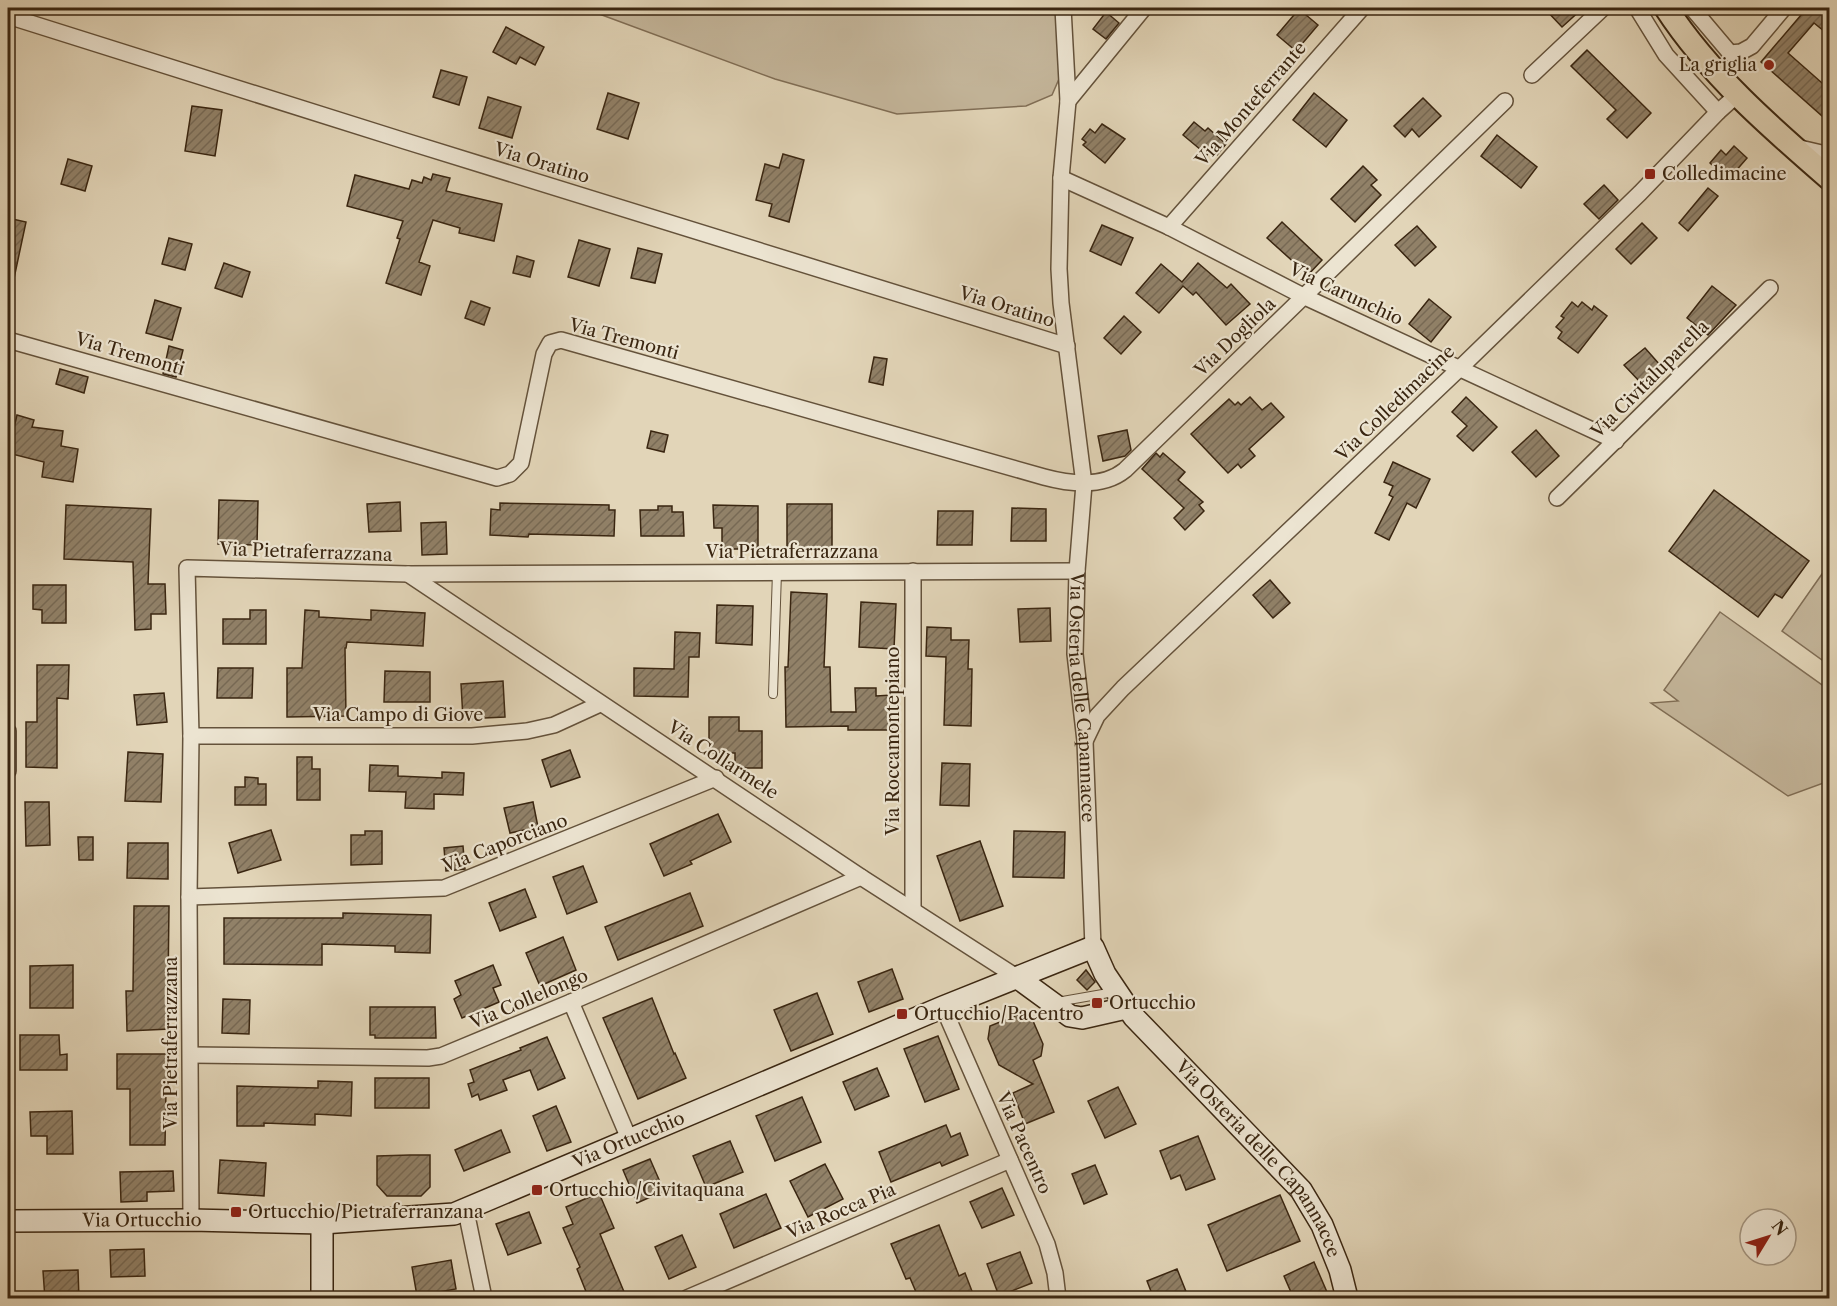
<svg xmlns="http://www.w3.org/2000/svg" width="1837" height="1306" font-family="'Libre Caslon Text',serif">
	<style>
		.green { fill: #c5b79c; stroke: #806e56; stroke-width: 1.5 }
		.building { fill: url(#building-hatch); stroke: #3a2611; stroke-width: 1.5 }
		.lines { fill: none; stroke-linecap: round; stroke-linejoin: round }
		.lane-casing { stroke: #64523b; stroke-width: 10 }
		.street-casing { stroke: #64523b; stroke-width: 18 }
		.secondary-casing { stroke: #3a2611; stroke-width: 24 }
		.primary-casing { stroke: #3a2611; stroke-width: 26 }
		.lane { stroke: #ece4d1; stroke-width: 8 }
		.street { stroke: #ece4d1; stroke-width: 15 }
		.secondary { stroke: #ece4d1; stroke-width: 21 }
		.primary { stroke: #e2d5b8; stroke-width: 22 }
		.poi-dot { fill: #8f2418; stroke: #ece4d1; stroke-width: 2 }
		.labels { text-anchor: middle; stroke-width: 4.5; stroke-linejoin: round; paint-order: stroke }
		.poi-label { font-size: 18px; fill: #3a2611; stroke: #ece4d1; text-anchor: start }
		.street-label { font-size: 18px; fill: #3a2611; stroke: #ece4d1 }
	</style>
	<defs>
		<pattern id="building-hatch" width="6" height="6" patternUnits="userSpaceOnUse" patternTransform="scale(1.5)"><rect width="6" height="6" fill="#918168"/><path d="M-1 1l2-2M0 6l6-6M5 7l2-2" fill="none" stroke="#776954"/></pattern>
	</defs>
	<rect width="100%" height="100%" fill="#e2d5b8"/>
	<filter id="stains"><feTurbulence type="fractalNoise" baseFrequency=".00333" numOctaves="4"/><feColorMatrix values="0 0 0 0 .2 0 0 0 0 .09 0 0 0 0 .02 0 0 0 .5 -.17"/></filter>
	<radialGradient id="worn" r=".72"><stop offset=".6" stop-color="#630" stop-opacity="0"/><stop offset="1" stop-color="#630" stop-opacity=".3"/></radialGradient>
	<g class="green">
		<polygon points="583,8 1059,8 1062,72 1052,95 1026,106 897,114 775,79"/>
		<polygon points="1829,564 1829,665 1782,631"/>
		<polygon points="1720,612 1829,690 1829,781 1788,796 1651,703 1678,701 1664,690"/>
	</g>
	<g class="building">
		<polygon points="1544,8 1583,8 1562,27"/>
		<polygon points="1807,8 1830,8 1830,36 1814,23 1788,53 1830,90 1830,123 1761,62"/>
		<polygon points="1299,9 1318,25 1296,51 1277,35"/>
		<polygon points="1106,12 1119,23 1106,39 1093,29"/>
		<polygon points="506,27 544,47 535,65 520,57 516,64 493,52"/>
		<polygon points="1587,50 1651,113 1627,138 1607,119 1616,110 1571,66"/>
		<polygon points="441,70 467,77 459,105 433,97"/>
		<polygon points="608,93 639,103 628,139 597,129"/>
		<polygon points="1314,93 1347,120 1326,147 1293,120"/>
		<polygon points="488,97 521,107 512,138 479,128"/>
		<polygon points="1423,98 1441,116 1419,137 1412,129 1405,137 1394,126"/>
		<polygon points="192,106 222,110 215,156 185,151"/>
		<polygon points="1194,122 1205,131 1208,128 1226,144 1217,155 1211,150 1207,155 1183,135"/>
		<polygon points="1102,124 1125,139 1105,163 1083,145 1086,142 1082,139 1090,129 1095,133"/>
		<polygon points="1497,135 1537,167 1521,188 1481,156"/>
		<polygon points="1734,146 1747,158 1728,180 1710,163 1721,150 1726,155"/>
		<polygon points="783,154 804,160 789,222 769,216 772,204 756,200 765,164 779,168"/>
		<polygon points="68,159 92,166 85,191 61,184"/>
		<polygon points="1363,166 1377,180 1371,185 1381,195 1355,222 1331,199"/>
		<polygon points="433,174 450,178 446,191 502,204 494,241 459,233 460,228 433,220 419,262 430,266 421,295 386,283 400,239 397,238 403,221 347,206 355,175 409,189 412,180 422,183 424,177 431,180"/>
		<polygon points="1604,185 1618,200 1599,219 1584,204"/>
		<polygon points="1708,188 1718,196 1688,231 1679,223"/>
		<polygon points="8,218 26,222 13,283 8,282"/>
		<polygon points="1282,222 1322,260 1308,275 1267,238"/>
		<polygon points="1642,223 1657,238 1631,264 1616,249"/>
		<polygon points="1102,225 1133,238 1121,265 1090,251"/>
		<polygon points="1417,226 1436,247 1415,266 1395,245"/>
		<polygon points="169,238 192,244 185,270 162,264"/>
		<polygon points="579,240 610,249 599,286 568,277"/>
		<polygon points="638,248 662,254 655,283 631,278"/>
		<polygon points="517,256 534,261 530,277 513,273"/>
		<polygon points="224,263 250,272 242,297 215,288"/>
		<polygon points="1198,263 1227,288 1231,284 1250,304 1226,325 1196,292 1193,295 1183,286 1159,313 1136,293 1161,264 1182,282"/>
		<polygon points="1712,286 1736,305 1708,335 1687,318"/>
		<polygon points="1429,299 1451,317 1431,342 1409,324"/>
		<polygon points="155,300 181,308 172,340 146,333"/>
		<polygon points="471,301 490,308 484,325 465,318"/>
		<polygon points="1572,302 1578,307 1582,302 1592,310 1594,306 1607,316 1578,353 1558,338 1562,332 1556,327 1564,318 1561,316"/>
		<polygon points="1124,316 1141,332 1121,354 1104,338"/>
		<polygon points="169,346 183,350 176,377 163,374"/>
		<polygon points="1645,348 1660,365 1641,383 1624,365"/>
		<polygon points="874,357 887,359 883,385 869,382"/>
		<polygon points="60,369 88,377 84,393 56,384"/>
		<polygon points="1250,397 1262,410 1271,403 1284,417 1249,449 1255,456 1241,468 1238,464 1228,473 1191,434 1229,399 1235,405 1238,402 1241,405"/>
		<polygon points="1466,397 1497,427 1473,451 1457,436 1467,426 1452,412"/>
		<polygon points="17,415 34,420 32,427 63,431 61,446 78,449 73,482 42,477 44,462 8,453"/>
		<polygon points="1127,430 1131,450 1125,456 1103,461 1098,436"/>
		<polygon points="1536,430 1559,456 1536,477 1512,452"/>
		<polygon points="651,431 668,435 664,452 647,448"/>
		<polygon points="1156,453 1160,457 1163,453 1185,472 1178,480 1203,502 1199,505 1204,511 1185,530 1174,518 1184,508 1142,469"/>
		<polygon points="1393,462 1430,479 1416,508 1407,503 1389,540 1375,533 1393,497 1389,495 1393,486 1384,482"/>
		<polygon points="1714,490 1809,561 1782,598 1775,594 1758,617 1669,551"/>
		<polygon points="219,500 258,501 257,545 218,544"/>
		<polygon points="400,502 401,531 369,532 367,504"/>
		<polygon points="500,503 609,505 609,510 615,510 614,536 529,534 528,537 490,535 491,509 500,510"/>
		<polygon points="787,504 832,504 832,548 787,549"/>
		<polygon points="66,505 151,509 148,584 165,584 166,614 151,614 151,629 135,630 133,562 64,559"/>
		<polygon points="713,505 758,506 758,549 722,549 722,528 714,528"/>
		<polygon points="658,506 672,506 672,512 683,512 684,536 641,536 640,510 658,510"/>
		<polygon points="1012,508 1046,509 1046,541 1011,541"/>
		<polygon points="938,511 973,511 972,545 937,545"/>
		<polygon points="446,522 447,554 422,555 421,523"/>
		<polygon points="1270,580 1290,603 1273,618 1253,595"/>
		<polygon points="33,585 66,585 66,623 42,623 42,610 33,609"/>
		<polygon points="791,592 827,594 824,667 830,667 831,712 856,712 855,688 876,688 876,696 892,695 892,730 848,730 848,726 786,727 785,667 788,667"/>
		<polygon points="861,602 896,604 894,649 859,647"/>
		<polygon points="717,605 753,606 752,645 716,643"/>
		<polygon points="1050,608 1051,641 1020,642 1018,609"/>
		<polygon points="250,610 266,610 266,644 223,644 223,619 250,619"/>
		<polygon points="305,610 319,611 319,617 371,620 371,610 425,613 423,646 347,642 346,648 345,648 346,716 287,717 287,668 302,668"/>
		<polygon points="927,627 951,628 951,640 969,640 968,669 972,669 971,726 944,725 946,657 926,656"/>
		<polygon points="675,632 700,633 699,657 689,657 688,697 634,696 634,668 674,669"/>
		<polygon points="37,665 69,665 68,699 57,698 57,768 26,767 26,722 37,722"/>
		<polygon points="218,668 253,668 252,698 217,698"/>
		<polygon points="385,671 430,672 430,702 384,702"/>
		<polygon points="503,681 505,717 463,719 461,684"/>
		<polygon points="164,693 167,722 137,725 134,695"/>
		<polygon points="709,717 739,717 739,731 762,731 762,768 735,768 735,753 709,753"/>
		<polygon points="570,750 580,777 551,787 542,760"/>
		<polygon points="128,752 163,754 161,802 125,801"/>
		<polygon points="297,757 312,757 312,769 320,769 320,800 297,800"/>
		<polygon points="942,763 970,764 969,806 940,805"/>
		<polygon points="370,765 398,766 398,776 442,778 442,772 464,773 463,795 434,794 434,809 405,808 406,792 369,791"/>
		<polygon points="245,777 258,778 258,784 266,784 266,805 235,805 235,787 245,787"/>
		<polygon points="25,802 49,802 50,845 26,846"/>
		<polygon points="533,802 538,827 510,833 504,808"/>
		<polygon points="718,814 731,842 690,861 692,864 664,876 650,844"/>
		<polygon points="271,830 281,860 238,873 229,843"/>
		<polygon points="365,831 382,831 382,864 351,865 351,835 365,835"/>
		<polygon points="1014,831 1065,832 1064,878 1013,877"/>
		<polygon points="78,837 93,837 93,860 79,860"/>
		<polygon points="980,841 1003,906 960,921 937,856"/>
		<polygon points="128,843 168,843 168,879 127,878"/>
		<polygon points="463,846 465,869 446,871 444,848"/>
		<polygon points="583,866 597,902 567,914 553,877"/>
		<polygon points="525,889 536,917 500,931 489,903"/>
		<polygon points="690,893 703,926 618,960 605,927"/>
		<polygon points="134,906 169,906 168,989 170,1029 127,1031 126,991 133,991"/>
		<polygon points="343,913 431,915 430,953 395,952 395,946 322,944 322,965 224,964 224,918 343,918"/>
		<polygon points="563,937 576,970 540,986 526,953"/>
		<polygon points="73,965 73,1008 30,1008 30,966"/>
		<polygon points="493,965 501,985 493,988 499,1002 462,1018 454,999 461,995 455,981"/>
		<polygon points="892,969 903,999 869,1012 858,982"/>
		<polygon points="1086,970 1095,982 1087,990 1077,980"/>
		<polygon points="817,993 833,1034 791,1051 774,1010"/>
		<polygon points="652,998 674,1054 675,1053 686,1078 638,1099 603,1018"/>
		<polygon points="223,999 250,1000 249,1034 222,1033"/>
		<polygon points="370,1007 435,1007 436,1038 375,1038 375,1035 370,1035"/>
		<polygon points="1022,1013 1033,1021 1043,1044 1041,1056 1033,1060 1054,1112 1025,1124 1013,1093 1033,1084 999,1065 988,1039 990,1026"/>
		<polygon points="20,1035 59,1035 60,1055 67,1054 67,1070 20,1070"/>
		<polygon points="938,1036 959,1089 925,1102 904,1049"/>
		<polygon points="547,1037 565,1078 538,1090 530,1070 503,1080 507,1090 480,1100 478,1094 472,1097 468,1084 474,1082 470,1070 521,1050 520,1048"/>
		<polygon points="117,1054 168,1054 169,1089 166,1089 165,1145 130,1145 130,1089 117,1089"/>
		<polygon points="877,1068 889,1096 855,1110 843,1082"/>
		<rect x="375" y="1078" width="54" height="30"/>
		<polygon points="318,1081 352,1082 351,1116 315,1114 315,1125 264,1123 264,1126 237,1126 237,1086 318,1088"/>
		<polygon points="1118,1087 1136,1124 1105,1138 1088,1101"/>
		<polygon points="802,1097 821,1142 775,1161 756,1116"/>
		<polygon points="556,1106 571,1142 547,1151 533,1116"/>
		<polygon points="72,1111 73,1154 47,1154 47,1136 31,1136 30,1112"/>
		<polygon points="946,1125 951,1137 960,1133 968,1155 942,1166 940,1162 891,1182 879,1152"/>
		<polygon points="501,1130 510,1152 464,1171 455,1150"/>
		<polygon points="1198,1136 1215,1179 1186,1190 1180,1175 1171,1179 1160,1151"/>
		<polygon points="730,1141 743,1172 706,1187 693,1156"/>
		<polygon points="410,1155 430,1155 430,1187 421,1196 387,1196 377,1185 377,1156"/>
		<polygon points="650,1159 664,1191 637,1203 623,1170"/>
		<polygon points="220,1160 266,1163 264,1196 218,1193"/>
		<polygon points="825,1164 843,1199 808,1217 790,1181"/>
		<polygon points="1095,1165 1107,1194 1084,1204 1072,1174"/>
		<polygon points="173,1171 174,1191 147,1192 147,1201 121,1202 120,1172"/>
		<polygon points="1002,1188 1014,1215 982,1228 970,1202"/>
		<polygon points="599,1193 614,1228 600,1234 627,1299 589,1299 577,1269 580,1267 563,1228 573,1224 566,1207"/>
		<polygon points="766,1194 781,1228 734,1248 720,1214"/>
		<polygon points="1280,1195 1300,1241 1227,1271 1208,1225"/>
		<polygon points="529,1212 541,1243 508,1255 496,1224"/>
		<polygon points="939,1225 959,1276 965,1273 975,1299 919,1299 910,1278 906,1279 891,1244"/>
		<polygon points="682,1235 696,1267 669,1279 655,1247"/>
		<polygon points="144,1249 145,1276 111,1277 110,1250"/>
		<polygon points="1020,1252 1032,1283 999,1296 987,1264"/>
		<polygon points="451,1260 456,1289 417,1296 412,1267"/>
		<polygon points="1314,1262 1330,1299 1294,1299 1284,1276"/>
		<polygon points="1177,1269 1189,1299 1154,1299 1147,1281"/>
		<polygon points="78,1270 79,1299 45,1299 43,1271"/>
	</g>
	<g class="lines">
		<g class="lane-casing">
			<g id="lane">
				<polyline points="773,694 777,572"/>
				<polyline points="1057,1002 1114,992"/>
			</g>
		</g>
		<g class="street-casing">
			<g id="street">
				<path id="s1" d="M1063,8L1068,101L1061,178L1059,269L1061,303L1084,484L1077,571L1075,654L1085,741L1093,947"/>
				<polyline points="1637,8 1666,55 1718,112"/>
				<polyline points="1692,8 1730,53 1741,52 1752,46 1784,8"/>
				<polyline points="8,16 405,141 1067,346"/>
				<polyline points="1532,75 1603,8"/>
				<polyline points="1068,101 1144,8"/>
				<polyline points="1800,148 1830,155"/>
				<polyline points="1061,178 1169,227 1305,297 1616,441"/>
				<polyline points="1169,227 1362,8"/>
				<path d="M8,340L497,478L510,474L521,463L544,354L550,343L561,340L1044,477C1070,484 1103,488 1125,470L1505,101"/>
				<polyline points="1557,498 1770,288"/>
				<polyline points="408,574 861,877 1018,978"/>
				<polyline points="8,731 8,771"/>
				<polyline points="191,736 472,736 527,731 554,725 600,704"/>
				<polyline points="1085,741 1097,716 1123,688 1459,369 1640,193 1718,112 1737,95"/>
				<polyline points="189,897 444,888 716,778"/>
				<polyline points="913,910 913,571"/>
				<polyline points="571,1002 630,1141"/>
				<polyline points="943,1007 1047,1244 1055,1273 1058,1298"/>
				<polyline points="191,1055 428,1058 441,1056 571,1002 861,877"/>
				<polyline points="466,1211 484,1298"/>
				<polyline points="191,1220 189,897 191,736 187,568 408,574 1077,571"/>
				<polyline points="687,1298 1010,1160"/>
			</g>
		</g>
		<g class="secondary-casing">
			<g id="secondary">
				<polyline points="1018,978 1070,1016 1082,1018 1126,1008"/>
				<path id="s2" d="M8,1221L191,1220L322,1223L454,1214L943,1007L1093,947L1105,974L1134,1017L1301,1190L1322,1225L1340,1270L1347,1298"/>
				<polyline points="322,1298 322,1223"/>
			</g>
		</g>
		<g class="primary-casing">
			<path id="primary" d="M1666,8C1709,74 1770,127 1830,179"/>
		</g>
		<use href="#lane" class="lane"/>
		<use href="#street" class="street"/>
		<use href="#secondary" class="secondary"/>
		<use href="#primary" class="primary"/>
	</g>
	<g class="poi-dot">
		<circle cx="1769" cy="65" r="6"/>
		<rect x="1644" y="168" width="12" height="12" rx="3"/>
		<rect x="1091" y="997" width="12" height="12" rx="3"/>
		<rect x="896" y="1008" width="12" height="12" rx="3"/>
		<rect x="531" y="1184" width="12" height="12" rx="3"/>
		<rect x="230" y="1206" width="12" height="12" rx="3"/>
	</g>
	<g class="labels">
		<g class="poi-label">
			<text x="1757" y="71" text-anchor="end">La griglia</text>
			<text x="1662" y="180">Colledimacine</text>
			<text x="1109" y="1009">Ortucchio</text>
			<text x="914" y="1020">Ortucchio/Pacentro</text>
			<text x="549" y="1196">Ortucchio/Civitaquana</text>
			<text x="248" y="1218">Ortucchio/Pietraferranzana</text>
		</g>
		<g class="street-label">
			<text transform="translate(1251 104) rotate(-49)" y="6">Via Monteferrante</text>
			<text transform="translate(542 163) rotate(17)" y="6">Via Oratino</text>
			<text transform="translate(1346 294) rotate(25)" y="6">Via Carunchio</text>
			<text transform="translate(1007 307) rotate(17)" y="6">Via Oratino</text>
			<text transform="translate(1235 337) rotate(-44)" y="6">Via Dogliola</text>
			<text transform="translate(624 339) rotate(15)" y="6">Via Tremonti</text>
			<text transform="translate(130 354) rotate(16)" y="6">Via Tremonti</text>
			<text transform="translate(1650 379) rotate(-45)" y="6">Via Civitaluparella</text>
			<text transform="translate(1395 403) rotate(-44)" y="6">Via Colledimacine</text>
			<text transform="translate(306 552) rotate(2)" y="6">Via Pietraferrazzana</text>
			<text x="792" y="558">Via Pietraferrazzana</text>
			<text dy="6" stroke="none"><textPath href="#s1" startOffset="692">Via Osteria delle Capannacce</textPath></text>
			<text x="398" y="721">Via Campo di Giove</text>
			<text transform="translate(893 741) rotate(-90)" y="6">Via Roccamontepiano</text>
			<text transform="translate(723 760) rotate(33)" y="6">Via Collarmele</text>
			<text transform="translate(505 843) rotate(-21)" y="6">Via Caporciano</text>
			<text transform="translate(529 999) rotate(-23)" y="6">Via Collelongo</text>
			<text transform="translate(171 1043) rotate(-90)" y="6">Via Pietraferrazzana</text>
			<text dy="6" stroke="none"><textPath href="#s2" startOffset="636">Via Ortucchio</textPath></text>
			<text transform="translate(1024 1143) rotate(66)" y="6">Via Pacentro</text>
			<text dy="6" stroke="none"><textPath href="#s2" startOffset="1410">Via Osteria delle Capannacce</textPath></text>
			<text transform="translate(841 1211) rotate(-23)" y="6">Via Rocca Pia</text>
			<text dy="6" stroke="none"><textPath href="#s2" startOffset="134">Via Ortucchio</textPath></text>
		</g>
	</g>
	<rect width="1837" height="1306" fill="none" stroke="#e2d5b8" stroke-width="30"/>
	<rect x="9" y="9" width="1819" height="1288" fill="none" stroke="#3a2611" stroke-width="3"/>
	<rect x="15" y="15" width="1807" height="1276" fill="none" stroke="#3a2611" stroke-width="1.5"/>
	<g transform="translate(1768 1237) rotate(52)"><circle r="28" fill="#ece4d1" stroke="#a59884" stroke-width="1.5"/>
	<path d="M0-4.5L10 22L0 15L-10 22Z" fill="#8f2418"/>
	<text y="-9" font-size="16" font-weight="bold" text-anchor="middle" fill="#3a2611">N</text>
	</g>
	<rect width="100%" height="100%" filter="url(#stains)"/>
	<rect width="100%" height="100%" fill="url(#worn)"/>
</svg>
